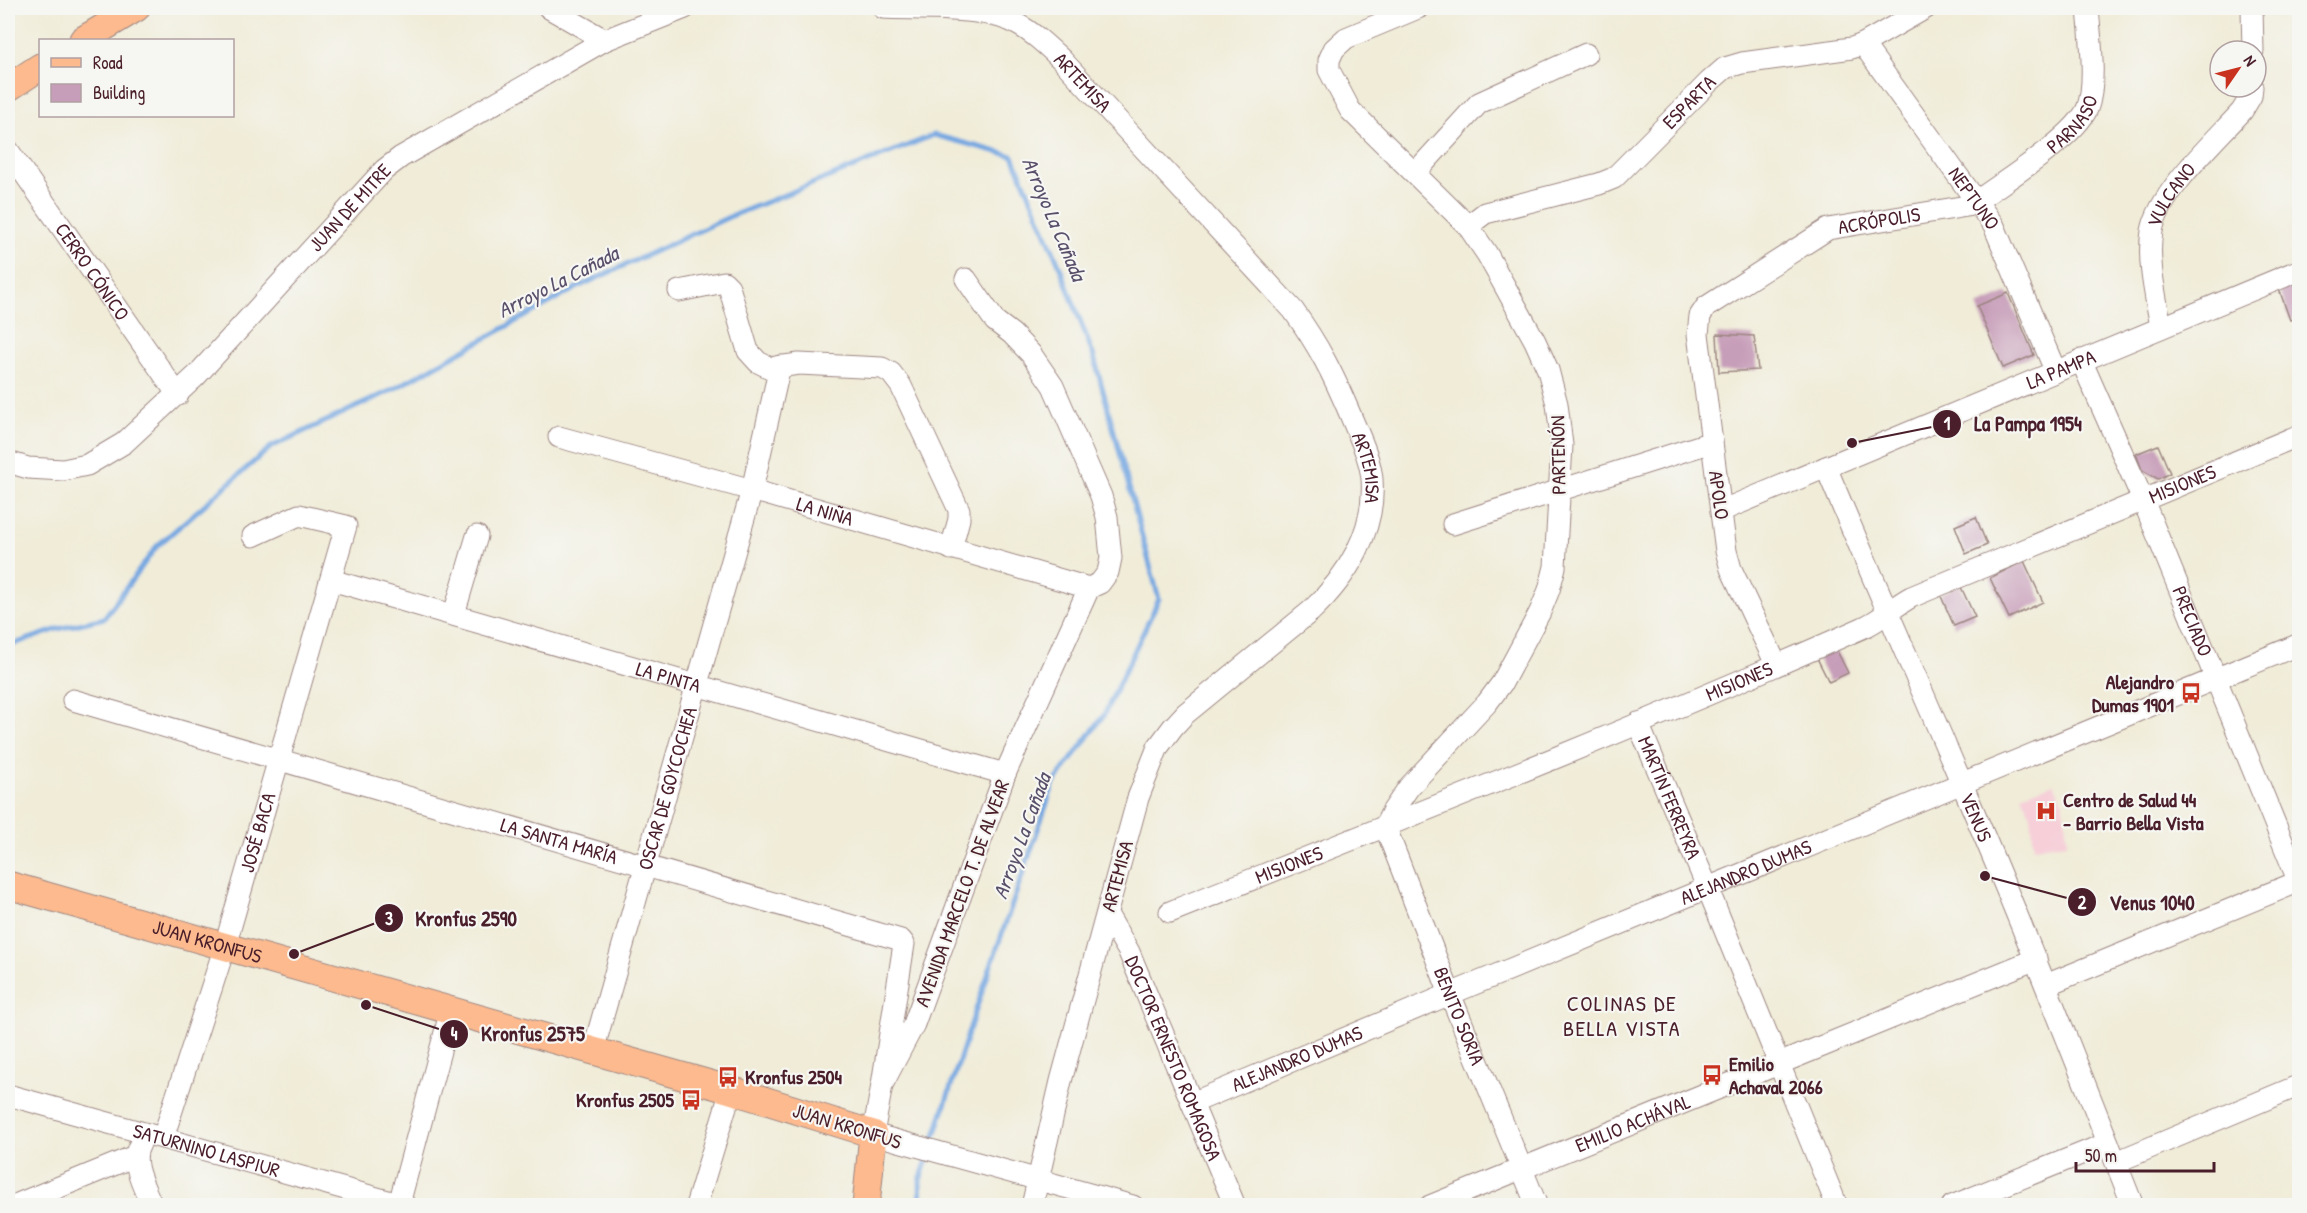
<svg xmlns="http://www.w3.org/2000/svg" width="2307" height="1213" font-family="'Patrick Hand',sans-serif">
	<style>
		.built { fill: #f6cfd9 }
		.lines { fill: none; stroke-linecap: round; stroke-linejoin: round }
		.stream { stroke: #76a7e1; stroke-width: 5 }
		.building { fill: #c79eb9 }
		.minor-casing { stroke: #9d8682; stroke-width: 23 }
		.major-casing { stroke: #9d8682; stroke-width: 29 }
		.minor { stroke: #fff; stroke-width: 21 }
		.major { stroke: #fcba8e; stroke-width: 27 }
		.labels { text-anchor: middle; stroke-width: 4.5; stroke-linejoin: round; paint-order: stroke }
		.street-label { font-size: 20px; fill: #4a1f2b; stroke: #f6f6f2 }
		.poi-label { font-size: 20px; font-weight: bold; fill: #4a1f2b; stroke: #f6f6f2; text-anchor: start }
		.water-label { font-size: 21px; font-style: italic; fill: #594f6b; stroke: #f6f6f2 }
		.quarter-label { font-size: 22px; letter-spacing: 1.5px; fill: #4a1f2b; stroke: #f6f6f2 }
		.leader { fill: none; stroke: #4a1f2b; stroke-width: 2 }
		.callout-dot { fill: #4a1f2b; stroke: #f6f6f2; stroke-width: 2 }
		.mark-label { font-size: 18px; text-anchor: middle; font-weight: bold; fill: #fff }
		.callout-label { font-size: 21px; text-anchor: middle; font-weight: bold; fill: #4a1f2b; stroke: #f6f6f2; stroke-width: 4.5; stroke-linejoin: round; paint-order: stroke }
	</style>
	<rect width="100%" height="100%" fill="#f6f6f2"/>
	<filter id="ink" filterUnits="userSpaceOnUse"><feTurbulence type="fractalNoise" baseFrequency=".0167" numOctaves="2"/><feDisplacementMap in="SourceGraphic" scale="12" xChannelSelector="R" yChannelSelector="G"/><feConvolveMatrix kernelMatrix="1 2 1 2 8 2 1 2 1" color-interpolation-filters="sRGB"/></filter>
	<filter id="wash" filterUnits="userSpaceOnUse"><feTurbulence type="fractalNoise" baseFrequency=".008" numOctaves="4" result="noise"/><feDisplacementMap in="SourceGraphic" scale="24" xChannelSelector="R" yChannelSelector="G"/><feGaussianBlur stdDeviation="1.35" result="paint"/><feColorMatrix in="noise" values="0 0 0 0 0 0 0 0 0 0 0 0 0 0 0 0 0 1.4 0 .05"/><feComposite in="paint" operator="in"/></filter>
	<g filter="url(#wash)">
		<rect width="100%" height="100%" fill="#f0ecd8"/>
		<polygon class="built" points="2054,783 2064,806 2067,843 2034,847 2031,816 2022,795"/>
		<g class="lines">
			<g class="stream">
				<polyline points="8,646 58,629 104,618 157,546 271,447 390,391 580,286 729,217 934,135 1013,156 1058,262 1094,357 1159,599 1104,715 1054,783 973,1018 932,1145"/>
				<polyline points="921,1206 920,1180 929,1154"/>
			</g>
		</g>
		<g id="blocks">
			<g class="building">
				<polygon points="2300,282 2300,317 2290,320 2279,289"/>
				<polygon points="2008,293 2034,355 2003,368 1977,306"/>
				<polygon points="1717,334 1754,336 1758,370 1719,372"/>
				<polygon points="2158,445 2170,473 2158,479 2142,470 2136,454"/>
				<polygon points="1976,517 1987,545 1966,554 1955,526"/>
				<polygon points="2024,561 2043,602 2009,618 1990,578"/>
				<polygon points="1960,585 1975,617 1954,626 1940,594"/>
				<polygon points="1833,643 1848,673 1829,682 1814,652"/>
			</g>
		</g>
	</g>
	<g filter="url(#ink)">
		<use href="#blocks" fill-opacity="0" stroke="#9d8682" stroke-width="1.5"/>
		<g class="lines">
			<g class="minor-casing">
				<g id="minor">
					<polyline points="549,8 605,40"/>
					<path id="s1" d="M883,8C921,10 982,6 1015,23C1033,32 1048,47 1062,60L1293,310C1319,346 1333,374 1350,414C1358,434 1370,457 1372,479C1376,531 1347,577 1311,611L1185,714L1173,727L1158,747L1138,798L1061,1081L1032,1206"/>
					<polyline points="2252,8 2253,51"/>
					<path id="s2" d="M1863,44L1994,226L2055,370"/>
					<path id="s3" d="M8,150L178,395"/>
					<polyline points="1415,173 1479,103 1586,54"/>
					<path id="s4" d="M1468,226L1485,213L1599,184L1614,178L1709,82L1725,68L1742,63L1852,48L1863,44L1926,8"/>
					<polyline points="966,279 995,321 1012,334 1031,354 1053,386 1101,496 1107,517 1111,558 1108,572 1100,583 1089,588"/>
					<polyline points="679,291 724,282 729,287 748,351 758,362 770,368 799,364 882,368 891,373 901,386 959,510 959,519 951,549"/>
					<path id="s5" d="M2161,327C2156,297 2147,262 2152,231C2159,192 2215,141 2242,111L2251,96L2252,87"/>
					<path id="s6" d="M2081,360L2143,500L2300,885"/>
					<path id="s7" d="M559,437L752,490L1089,588"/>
					<path id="s8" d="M8,462L28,468L63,470L87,465L124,443L196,376L384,170L401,157L605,40L685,8"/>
					<path id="s9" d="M1826,467C1870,573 1917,678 1962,784C2022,923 2077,1064 2133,1206"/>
					<path id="s10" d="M1723,510L2300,270"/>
					<polyline points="1453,524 1712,442"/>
					<path id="s11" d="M331,580L1005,774"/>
					<polyline points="1089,588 1005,774 914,1024 882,1085 873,1134 1133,1206"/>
					<polyline points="454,614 477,536"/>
					<path id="s12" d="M1776,664L1731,569L1726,551L1698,334L1700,316L1706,307L1828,229L1967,206L1977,201C2004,181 2074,138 2087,109C2097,84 2090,35 2088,8"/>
					<path id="s13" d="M73,700L901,940L904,944L882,1085"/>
					<path id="s14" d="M1638,723L1708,889L1837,1206"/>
					<polyline points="1385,826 1392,812 1409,787 1487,703 1502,683 1540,612 1549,590 1555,567 1562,445 1557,404 1548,370 1535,341 1487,254 1468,226 1350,110 1329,70 1329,60 1334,49 1346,38 1418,8"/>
					<path id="s15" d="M1385,826L1450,994L1537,1206"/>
					<path id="s16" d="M1170,912C1401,820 1634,729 1862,628C1880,621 1894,606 1911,597L2300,435"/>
					<path id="s17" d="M1107,914L1129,952L1235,1206"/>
					<polyline points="2046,985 2300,881"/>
					<path id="s18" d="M593,1051L752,490L780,366"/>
					<path id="s19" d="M8,1095L406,1206"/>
					<path id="s20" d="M1192,1103L1450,994L2300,644"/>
					<path id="s21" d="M163,1138L225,946L346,526L299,515L253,536"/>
					<path d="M140,1144C129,1162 145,1188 152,1206"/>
					<polyline points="2116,1162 2300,1085"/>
					<polyline points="399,1204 451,1010"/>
					<polyline points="13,1206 135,1156"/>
					<polyline points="696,1206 731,1090"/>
					<path id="s22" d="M1430,1206L2036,959"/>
					<polyline points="1952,1206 2108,1143"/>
				</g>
			</g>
			<g class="major-casing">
				<g id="major">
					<polyline points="83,40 136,8"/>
					<polyline points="8,88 40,67"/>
					<path id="s23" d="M8,885L731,1090L873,1134L866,1206"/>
				</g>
			</g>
			<use href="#minor" class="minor"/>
			<use href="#major" class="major"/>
		</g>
	</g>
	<defs>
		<g id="bus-bare" transform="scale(1.62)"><path d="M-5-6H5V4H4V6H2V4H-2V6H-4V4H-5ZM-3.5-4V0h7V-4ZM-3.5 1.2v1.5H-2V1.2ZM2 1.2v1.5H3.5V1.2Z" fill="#c8321e" stroke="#f6f6f2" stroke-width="2.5" paint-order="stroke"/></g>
		<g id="hospital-bare" transform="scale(1.62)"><path d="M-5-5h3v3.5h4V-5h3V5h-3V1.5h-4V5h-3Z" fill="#c8321e" stroke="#f6f6f2" stroke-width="2.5" paint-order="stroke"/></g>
	</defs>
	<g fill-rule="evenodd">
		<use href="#bus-bare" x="2191" y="693"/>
		<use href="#hospital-bare" x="2046" y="811"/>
		<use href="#bus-bare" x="1712" y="1075"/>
		<use href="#bus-bare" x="728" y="1077"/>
		<use href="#bus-bare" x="691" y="1100"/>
	</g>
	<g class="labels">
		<g class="street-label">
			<text dy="7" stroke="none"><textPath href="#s1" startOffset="224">ARTEMISA</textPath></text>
			<text dy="7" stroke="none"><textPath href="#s4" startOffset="262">ESPARTA</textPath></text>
			<text dy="7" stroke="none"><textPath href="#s12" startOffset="792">PARNASO</textPath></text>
			<text dy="7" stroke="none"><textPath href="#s5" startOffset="138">VULCANO</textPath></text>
			<text dy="7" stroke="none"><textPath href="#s2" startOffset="190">NEPTUNO</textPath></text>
			<text dy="7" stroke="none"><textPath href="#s8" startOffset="450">JUAN DE MITRE</textPath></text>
			<text dy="7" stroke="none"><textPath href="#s12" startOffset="568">ACRÓPOLIS</textPath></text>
			<text dy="7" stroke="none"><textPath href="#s3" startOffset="148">CERRO CÓNICO</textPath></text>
			<text dy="7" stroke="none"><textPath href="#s10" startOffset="366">LA PAMPA</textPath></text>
			<text transform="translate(1558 455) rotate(-91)" y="7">PARTENÓN</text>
			<text dy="7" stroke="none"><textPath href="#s1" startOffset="710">ARTEMISA</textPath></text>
			<text dy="7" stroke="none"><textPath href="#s16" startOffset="1100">MISIONES</textPath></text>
			<text transform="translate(1719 495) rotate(82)" y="7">APOLO</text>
			<text dy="7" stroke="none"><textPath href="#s7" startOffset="276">LA NIÑA</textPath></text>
			<text dy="7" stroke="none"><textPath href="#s6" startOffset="284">PRECIADO</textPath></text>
			<text dy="7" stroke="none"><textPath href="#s11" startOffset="351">LA PINTA</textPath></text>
			<text dy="7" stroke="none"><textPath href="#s16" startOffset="614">MISIONES</textPath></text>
			<text dy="7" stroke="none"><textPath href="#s18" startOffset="273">OSCAR DE GOYCOCHEA</textPath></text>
			<text dy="7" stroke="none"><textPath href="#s14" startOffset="81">MARTÍN FERREYRA</textPath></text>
			<text dy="7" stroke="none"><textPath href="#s9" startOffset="381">VENUS</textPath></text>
			<text dy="7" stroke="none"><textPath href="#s21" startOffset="320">JOSÉ BACA</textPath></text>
			<text dy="7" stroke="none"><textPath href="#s13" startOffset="506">LA SANTA MARÍA</textPath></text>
			<text dy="7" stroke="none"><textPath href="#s16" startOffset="128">MISIONES</textPath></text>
			<text dy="7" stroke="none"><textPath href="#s20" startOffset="600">ALEJANDRO DUMAS</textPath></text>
			<text transform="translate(1117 876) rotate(-75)" y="7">ARTEMISA</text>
			<text transform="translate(962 893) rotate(-70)" y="7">AVENIDA MARCELO T. DE ALVEAR</text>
			<text dy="7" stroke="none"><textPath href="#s23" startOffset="207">JUAN KRONFUS</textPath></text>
			<text dy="7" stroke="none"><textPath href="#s15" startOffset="204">BENITO SORIA</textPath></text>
			<text dy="7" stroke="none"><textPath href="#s17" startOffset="159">DOCTOR ERNESTO ROMAGOSA</textPath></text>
			<text dy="7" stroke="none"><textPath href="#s20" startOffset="114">ALEJANDRO DUMAS</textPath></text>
			<text dy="7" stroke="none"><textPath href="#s22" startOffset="219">EMILIO ACHÁVAL</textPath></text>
			<text transform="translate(847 1126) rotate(17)" y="7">JUAN KRONFUS</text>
			<text dy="7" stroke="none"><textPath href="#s19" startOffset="206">SATURNINO LASPIUR</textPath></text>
		</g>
		<g class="poi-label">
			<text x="2174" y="689" text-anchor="end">Alejandro<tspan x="2174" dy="23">Dumas 1901</tspan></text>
			<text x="2063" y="807">Centro de Salud 44<tspan x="2063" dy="23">- Barrio Bella Vista</tspan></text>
			<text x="1729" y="1071">Emilio<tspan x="1729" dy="23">Achaval 2066</tspan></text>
			<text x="745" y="1084">Kronfus 2504</text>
			<text x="674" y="1107" text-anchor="end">Kronfus 2505</text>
		</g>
		<g class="water-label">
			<text transform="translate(1054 219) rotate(67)" y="7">Arroyo La Cañada</text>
			<text transform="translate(558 282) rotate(-27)" y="7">Arroyo La Cañada</text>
			<text transform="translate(1022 836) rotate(-70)" y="7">Arroyo La Cañada</text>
		</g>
		<g class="quarter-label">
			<text x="1622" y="1011">COLINAS DE<tspan x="1622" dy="25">BELLA VISTA</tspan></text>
		</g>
	</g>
	<path class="leader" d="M1852 443L1947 424M1985 876L2082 902M294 954L389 918M366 1005L454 1034"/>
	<g class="callout-dot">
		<circle cx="1852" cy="443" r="6"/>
		<circle cx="1985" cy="876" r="6"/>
		<circle cx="294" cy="954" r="6"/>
		<circle cx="366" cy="1005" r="6"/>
		<circle cx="1947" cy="424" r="15"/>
		<circle cx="2082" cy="902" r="15"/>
		<circle cx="389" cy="918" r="15"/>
		<circle cx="454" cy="1034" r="15"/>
	</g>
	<g class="mark-label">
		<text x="1947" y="430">1</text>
		<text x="2082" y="909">2</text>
		<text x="389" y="925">3</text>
		<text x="454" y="1040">4</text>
	</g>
	<g class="callout-label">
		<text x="2028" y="431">La Pampa 1954</text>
		<text x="2152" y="910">Venus 1040</text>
		<text x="466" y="926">Kronfus 2590</text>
		<text x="533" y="1041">Kronfus 2575</text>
	</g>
	<rect width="2307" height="1213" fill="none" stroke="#f6f6f2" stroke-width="30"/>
	<rect x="39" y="39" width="195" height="78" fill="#f6f6f2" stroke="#b1a0a2" stroke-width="1.5"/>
	<rect x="51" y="58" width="30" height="9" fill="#fcba8e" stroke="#b1a0a2" stroke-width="1.5"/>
	<text x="93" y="69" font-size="18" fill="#4a1f2b">Road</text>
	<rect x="51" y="84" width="30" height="18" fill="#c79eb9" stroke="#b1a0a2" stroke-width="1.5"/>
	<text x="93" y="99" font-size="18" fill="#4a1f2b">Building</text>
	<g transform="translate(2238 69) rotate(55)"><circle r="28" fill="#f6f6f2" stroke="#b1a0a2" stroke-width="1.5"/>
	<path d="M0-4.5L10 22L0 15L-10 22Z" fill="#c8321e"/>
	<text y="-9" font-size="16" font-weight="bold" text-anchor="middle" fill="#4a1f2b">N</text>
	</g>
	<path d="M2076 1162v9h138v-9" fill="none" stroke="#4a1f2b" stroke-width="3"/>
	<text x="2085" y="1162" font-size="18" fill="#4a1f2b" stroke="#f6f6f2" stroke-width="4.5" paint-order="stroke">50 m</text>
</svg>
